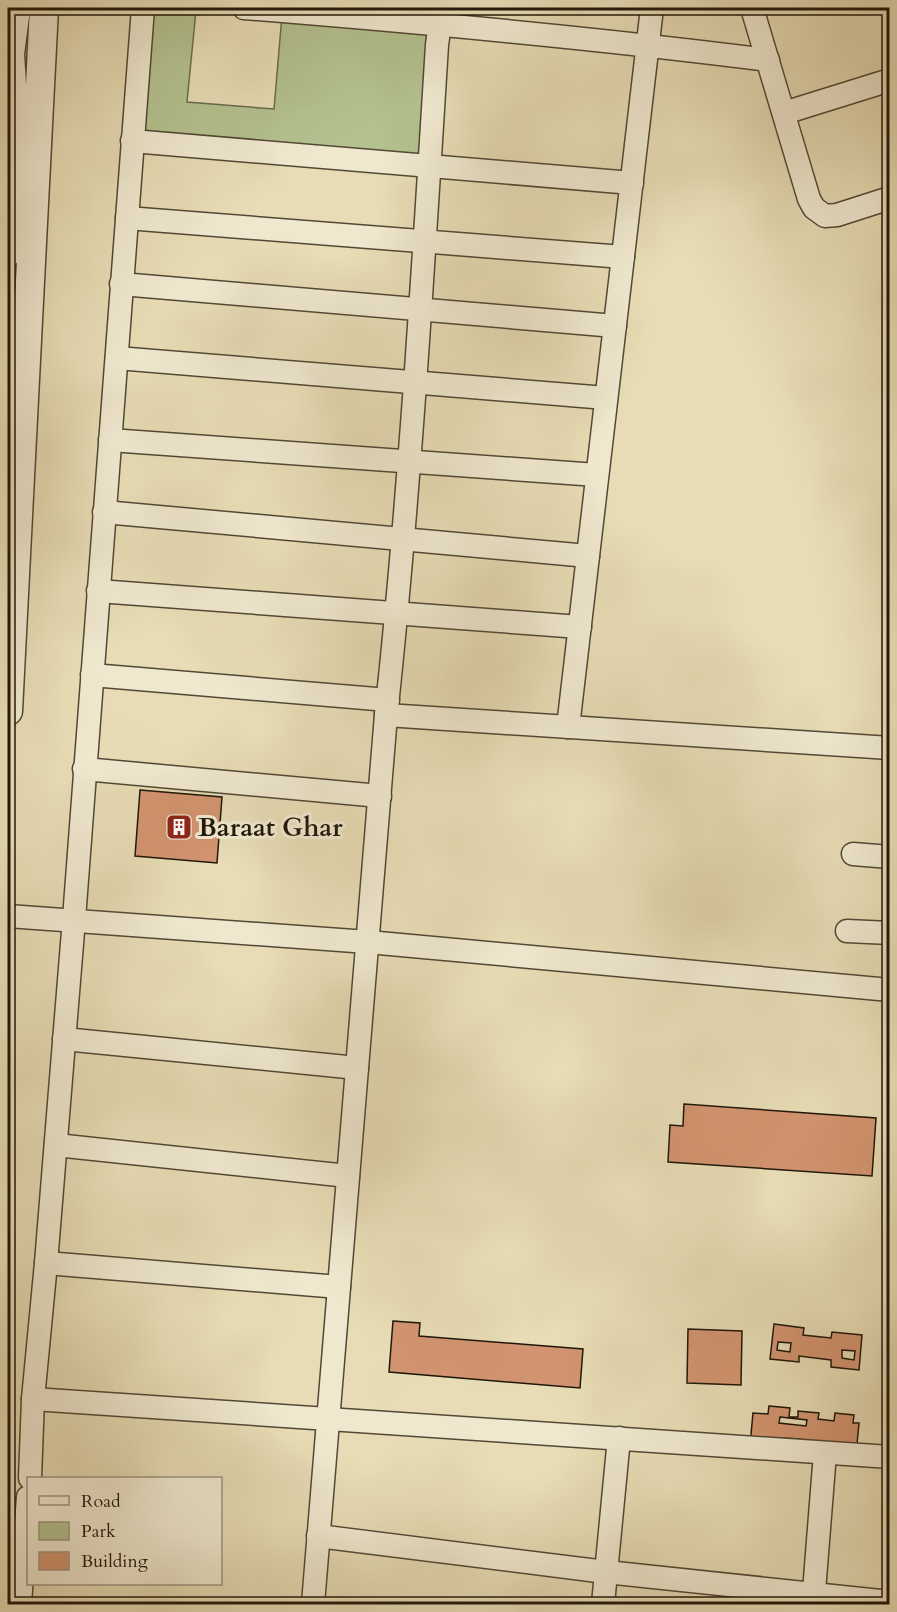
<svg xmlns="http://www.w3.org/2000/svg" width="897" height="1612" font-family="Cardo,serif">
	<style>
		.green { fill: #b3c18f; stroke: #6a6c4c; stroke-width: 1.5 }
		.building { fill: #d29470; stroke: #20170a; stroke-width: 1.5; fill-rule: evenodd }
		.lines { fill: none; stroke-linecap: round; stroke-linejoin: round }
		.minor-casing { stroke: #524835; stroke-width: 25 }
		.tertiary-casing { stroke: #524835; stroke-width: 31 }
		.minor { stroke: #efe8cf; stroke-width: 22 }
		.tertiary { stroke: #efe8cf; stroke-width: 28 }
		.labels { text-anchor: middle; stroke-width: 6; stroke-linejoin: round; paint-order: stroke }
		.poi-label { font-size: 26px; font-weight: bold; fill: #20170a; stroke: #efe8cf; text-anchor: start }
	</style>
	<rect width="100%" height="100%" fill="#e7dcb5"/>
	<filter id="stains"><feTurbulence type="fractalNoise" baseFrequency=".00333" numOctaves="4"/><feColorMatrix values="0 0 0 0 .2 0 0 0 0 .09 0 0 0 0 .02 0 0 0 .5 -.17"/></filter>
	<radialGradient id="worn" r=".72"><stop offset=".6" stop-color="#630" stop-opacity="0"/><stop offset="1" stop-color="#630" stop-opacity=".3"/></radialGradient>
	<polygon class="green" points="149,8 196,10 187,102 274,109 282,15 435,27 426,160 139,135"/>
	<g class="building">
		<polygon points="140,790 222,797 217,863 135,856"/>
		<polygon points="684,1104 876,1118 872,1176 668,1162 670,1125 683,1126"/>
		<polygon points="393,1321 420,1323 419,1336 583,1349 580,1388 389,1372"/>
		<path d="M774,1324L804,1328L803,1335L831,1338L832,1332L862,1335L859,1370L831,1367V1360L799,1356V1362L770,1359ZM778,1342L791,1343L790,1352L777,1350ZM842,1350L855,1351L854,1360L842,1358Z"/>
		<polygon points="688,1329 742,1331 741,1385 687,1383"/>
		<path d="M769,1406L790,1408L789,1417H798V1411L819,1413L818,1419L834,1421L835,1413L854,1415L853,1423H859L856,1454L799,1449L800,1439L782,1438L780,1448L750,1445L753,1413L768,1414ZM780,1417L807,1420L806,1426L779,1423Z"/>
	</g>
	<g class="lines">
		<g class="minor-casing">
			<g id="minor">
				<path d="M244,8C420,22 594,38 768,60"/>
				<polyline points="752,8 809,199 814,208 825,216 837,215 890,198"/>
				<polyline points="784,113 890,80"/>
				<polyline points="132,141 632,183"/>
				<polyline points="127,218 623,257"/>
				<polyline points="121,284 615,326"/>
				<polyline points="117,358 606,398"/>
				<polyline points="110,440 597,475"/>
				<polyline points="104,512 588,556"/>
				<polyline points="98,591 580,627"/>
				<polyline points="92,675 388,700"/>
				<polyline points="386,715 890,748"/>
				<polyline points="568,727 652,8"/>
				<polyline points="84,769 380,796"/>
				<polyline points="853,854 890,857"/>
				<polyline points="8,916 368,942 890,990"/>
				<polyline points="847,931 890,933"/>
				<polyline points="64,1039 357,1068"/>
				<polyline points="56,1145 348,1176"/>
				<polyline points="46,1263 339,1287"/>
				<polyline points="33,1399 890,1457"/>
				<polyline points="30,1478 33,1399 46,1263 74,919 143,8"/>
				<polyline points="318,1536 606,1572 890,1602"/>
				<polyline points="20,1604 28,1497"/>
				<path d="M313,1604L386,715C410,492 423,269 437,45L442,8"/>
				<polyline points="603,1604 619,1438"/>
				<polyline points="813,1604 825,1453"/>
			</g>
		</g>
		<g class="tertiary-casing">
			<g id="tertiary">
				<polyline points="8,252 14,115 10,54 16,8"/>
				<polyline points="8,711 44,8"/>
			</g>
		</g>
		<use href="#minor" class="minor"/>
		<use href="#tertiary" class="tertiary"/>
	</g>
	<defs>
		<g id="building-square" transform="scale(1.35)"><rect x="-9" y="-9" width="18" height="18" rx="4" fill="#8f2418" stroke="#efe8cf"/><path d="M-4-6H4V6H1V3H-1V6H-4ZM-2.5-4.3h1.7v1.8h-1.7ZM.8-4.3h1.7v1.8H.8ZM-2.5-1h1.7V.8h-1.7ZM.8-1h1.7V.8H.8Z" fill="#fff"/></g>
	</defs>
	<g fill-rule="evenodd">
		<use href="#building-square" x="179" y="827"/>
	</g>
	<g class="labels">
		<g class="poi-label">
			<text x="198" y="836">Baraat Ghar</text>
		</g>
	</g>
	<rect width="897" height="1612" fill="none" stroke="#e7dcb5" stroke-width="30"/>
	<rect x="9" y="9" width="879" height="1594" fill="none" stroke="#20170a" stroke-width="3"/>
	<rect x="15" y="15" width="867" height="1582" fill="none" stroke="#20170a" stroke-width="1.5"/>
	<rect x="27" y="1477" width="195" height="108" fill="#efe8cf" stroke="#9c9480" stroke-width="1.5"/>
	<rect x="39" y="1496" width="30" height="9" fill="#efe8cf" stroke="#9c9480" stroke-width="1.5"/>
	<text x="81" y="1507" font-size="18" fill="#20170a">Road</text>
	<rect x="39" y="1522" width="30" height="18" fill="#b3c18f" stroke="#9c9480" stroke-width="1.5"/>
	<text x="81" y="1537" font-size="18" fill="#20170a">Park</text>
	<rect x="39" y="1552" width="30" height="18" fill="#d29470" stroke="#9c9480" stroke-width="1.5"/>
	<text x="81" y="1567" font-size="18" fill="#20170a">Building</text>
	<rect width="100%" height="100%" filter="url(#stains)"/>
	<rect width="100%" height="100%" fill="url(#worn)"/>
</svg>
